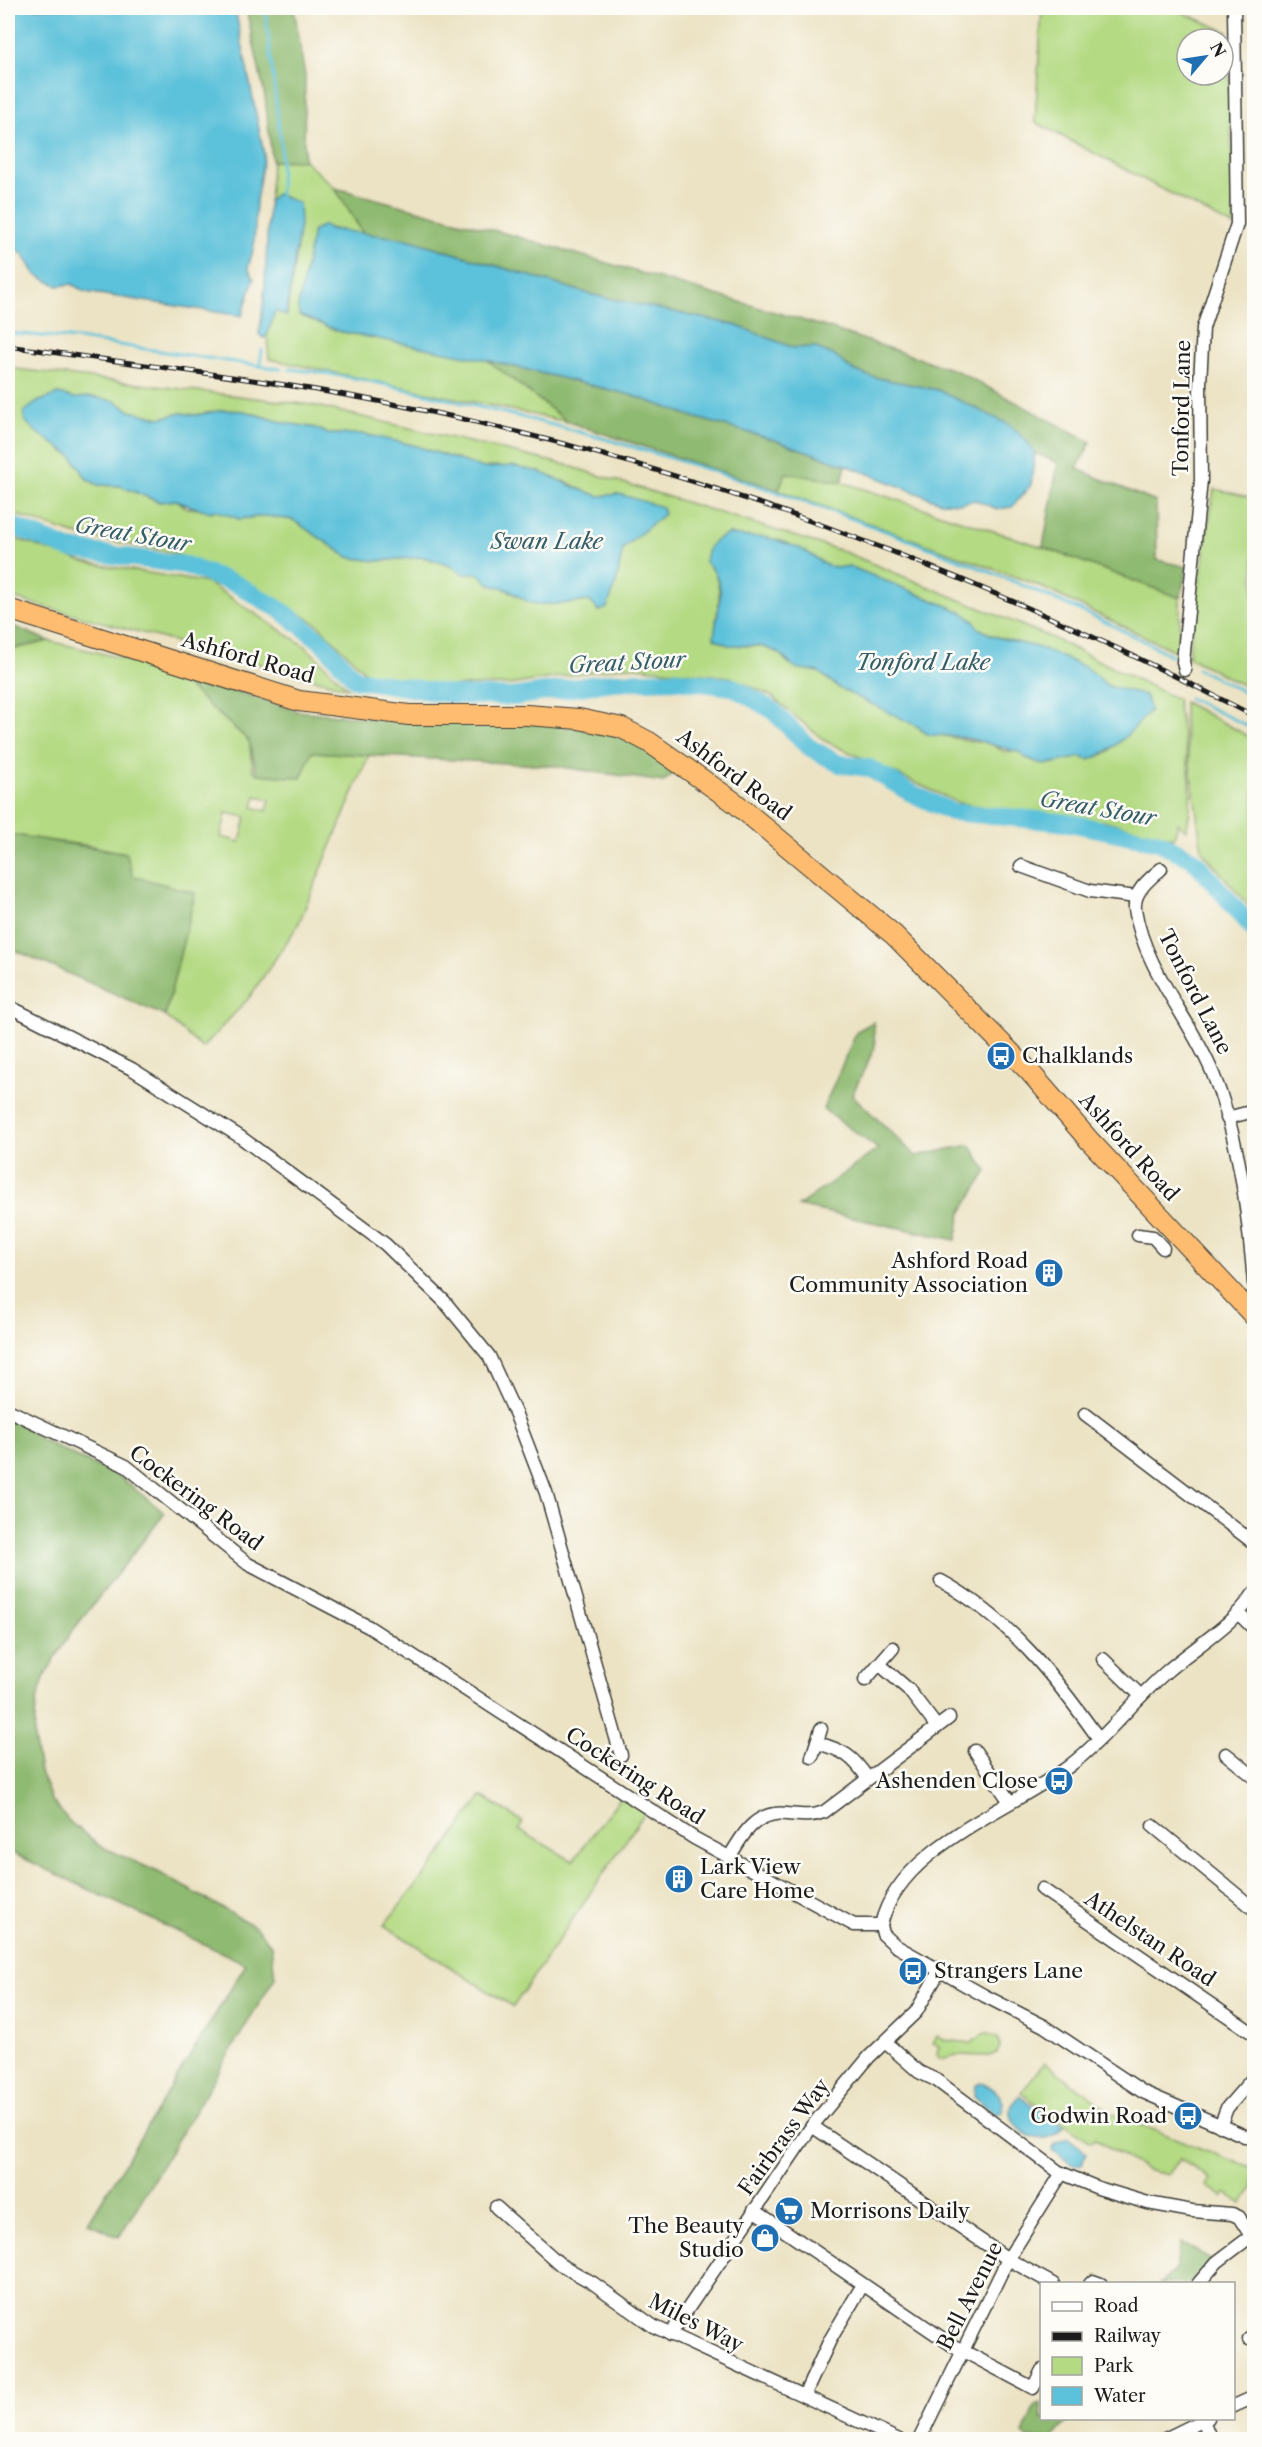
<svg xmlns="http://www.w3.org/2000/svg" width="1262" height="2447" font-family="'Libre Caslon Text',serif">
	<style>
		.green { fill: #b4da83; stroke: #687b50; stroke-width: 1.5; fill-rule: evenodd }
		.forest { fill: #8fba71; stroke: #566b46; stroke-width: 1.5 }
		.water { fill: #5cc1da; stroke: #3c6e7b; stroke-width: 1.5 }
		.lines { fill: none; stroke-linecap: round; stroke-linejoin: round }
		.stream { stroke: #5cc1da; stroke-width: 3 }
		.river { stroke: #5cc1da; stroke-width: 18 }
		.minor-casing { stroke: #3b3a35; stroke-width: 15 }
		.trunk-casing { stroke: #3b3a35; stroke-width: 22 }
		.minor { stroke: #fff; stroke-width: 12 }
		.trunk { stroke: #febc70; stroke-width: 20 }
		.rail-casing { stroke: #1c1c1c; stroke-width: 5 }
		.rail { stroke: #fdfcf7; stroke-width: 3; stroke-dasharray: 9; stroke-linecap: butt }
		.labels { text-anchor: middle; stroke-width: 5; stroke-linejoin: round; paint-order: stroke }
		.street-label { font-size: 21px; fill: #1c1c1c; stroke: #fdfcf7 }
		.poi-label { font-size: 21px; fill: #1c1c1c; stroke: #fdfcf7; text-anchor: start }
		.water-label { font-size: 22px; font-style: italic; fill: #365e68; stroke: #fdfcf7 }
	</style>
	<rect width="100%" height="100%" fill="#fdfcf7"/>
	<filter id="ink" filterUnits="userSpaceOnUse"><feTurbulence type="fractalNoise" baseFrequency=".0167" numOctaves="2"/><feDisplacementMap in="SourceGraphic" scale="12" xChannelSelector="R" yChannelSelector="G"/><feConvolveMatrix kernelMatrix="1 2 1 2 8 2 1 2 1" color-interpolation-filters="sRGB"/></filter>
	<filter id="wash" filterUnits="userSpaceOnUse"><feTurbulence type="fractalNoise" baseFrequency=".008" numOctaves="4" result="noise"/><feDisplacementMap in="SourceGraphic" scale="24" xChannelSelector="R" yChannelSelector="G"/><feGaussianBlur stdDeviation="1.35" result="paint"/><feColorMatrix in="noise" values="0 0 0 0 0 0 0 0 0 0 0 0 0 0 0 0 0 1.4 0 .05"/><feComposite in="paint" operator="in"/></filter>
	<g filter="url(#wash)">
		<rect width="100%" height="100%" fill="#ece3c4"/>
		<g class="green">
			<path d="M1042,8H1172L1228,32L1234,227L1035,122ZM1187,39H1223V75H1187Z"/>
			<polygon points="304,160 335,188 364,235 329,228 324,225 299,315 338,331 487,359 568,422 269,359 267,336 275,311 287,315 300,224 275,195 269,200 272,161"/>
			<path d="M8,368L312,405L566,465L842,551L1050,637L1177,699C1183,741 1198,788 1186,830L1178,823L1174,838L1104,821H1077L959,803L825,741L771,696L730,677L626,666L509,685L451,686L370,677L317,624L239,577L170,552L74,534L8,512ZM58,394L74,398L92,397L115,401L130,411L160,418L181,413L196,415L223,410L244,411L285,423L316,428L328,434H363L413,445L483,468L497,466L567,482L584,491L599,496L619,494L664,514L623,548L616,583L607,608L599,611L590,601C573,601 548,607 534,603C517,599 506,586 487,582L481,573L458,569L423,557L376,561L348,557L293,520L267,516L239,519L215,510L187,508L176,500L159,502L120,486L98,485L87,479L72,456L61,450ZM729,534C741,538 749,536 761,537C777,538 816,552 824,566L835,570L849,566L962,612L974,621L978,628L993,636L1043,649L1087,668L1108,686L1124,691L1150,710L1107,753L1089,760L1081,757L1044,765L1024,757L1020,752L1003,751L987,741L976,742L945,736L919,727L840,688L819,672L788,663L779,653L761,646L728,645L715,638C715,608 726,596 712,567Z"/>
			<polygon points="786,473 842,482 1043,547 1180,598 1179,653 1035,584 778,490"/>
			<polygon points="1214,489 1254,498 1254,691 1188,657"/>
			<polygon points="8,536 83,562 208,583 305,646 348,688 8,597"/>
			<path d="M49,641L168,669L249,741L253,771L312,752L369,755L298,925L249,998L202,1048L165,1016L195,893L132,876L125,853L92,846L8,835V650ZM256,796L270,799L267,811L253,807ZM226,813L246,817L240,842L221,837Z"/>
			<polygon points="1184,702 1254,739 1254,912 1202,851 1184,722"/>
			<polygon points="622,1795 646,1811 513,2007 384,1925 432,1866 482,1796 523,1822 519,1830 573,1861"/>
			<polygon points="985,2033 998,2038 1000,2047 997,2053 989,2056 957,2055 939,2059 937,2054 939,2046 933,2044 937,2036 943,2040 971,2043"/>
			<polygon points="1044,2062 1113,2114 1254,2169 1254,2188 1242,2204 1226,2193 1223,2197 1207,2186 1211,2179 1180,2159 1168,2175 1146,2170 1095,2139 1091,2142 1021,2093"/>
		</g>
		<g class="forest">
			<polygon points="246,8 294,8 305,76 304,160 272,161 265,97"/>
			<polygon points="335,188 515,236 829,328 957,371 1091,442 1077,469 1156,502 1157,560 1187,567 1180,598 1043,547 1058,463 1035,453 1026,440 938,390 868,376 851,369 833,355 814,347 794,348 735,325 593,295 407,239 364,235"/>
			<polygon points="487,360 631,395 697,418 775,440 846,465 842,482 786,473 778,490 568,422"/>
			<polygon points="8,624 49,641 8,650"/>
			<polygon points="168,669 297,711 411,722 543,722 606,732 632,742 676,771 663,782 556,766 312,752 301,778 257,774 249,741"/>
			<polygon points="8,834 126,853 133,876 195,893 165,1016 8,947"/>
			<polygon points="873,1022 875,1047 852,1095 916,1156 970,1145 987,1171 961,1213 956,1240 798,1206 878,1149 823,1109 857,1031"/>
			<polygon points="8,1413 40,1439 121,1478 165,1513 70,1634 45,1675 36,1704 34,1738 40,1772 52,1801 70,1822 100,1846 158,1872 256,1927 271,1945 275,1977 119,2237 88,2223 246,1964 8,1851"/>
			<polygon points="1181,2243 1213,2260 1191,2283 1159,2284 1175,2271"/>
			<polygon points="1041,2403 1042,2418 1070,2419 1051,2439 1029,2439 1023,2434 1034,2407"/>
		</g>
		<g class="water">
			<polygon points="8,8 235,8 264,154 256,201 254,247 248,268 254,279 242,316 85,292 72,284 58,286 36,275 23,254 8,246"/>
			<path d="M276,194L299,203L300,224L286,316L275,311L267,336L263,338L259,334C267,290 266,245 269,200Z"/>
			<polygon points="324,225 330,229 407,239 593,295 735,325 794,348 814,347 833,355 851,369 868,376 938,390 1008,424 1026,440 1035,453 1031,485 1012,507 997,509 975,500 962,503 940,502 846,465 775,440 697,418 631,395 487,360 338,331 299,315 298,306 313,231"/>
			<path d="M58,394L74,398L92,397L115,401L130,411L160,418L181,413L196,415L223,410L244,411L285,423L316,428L328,434H363L413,445L483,468L512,466L540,472L584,491L599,496L619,494L662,507L664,514L623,548L616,583L607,608L599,611L590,601C574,602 545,607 532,603C517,598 509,586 493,586C480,578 482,569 465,575L448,564L423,557L376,561L348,557L293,520L267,516L239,519L215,510L211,512C197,507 188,507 176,500L160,502L120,486L98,485L87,479L72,456L36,432L25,421L24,412L37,402Z"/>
			<path d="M729,534C741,538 750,536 762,537C773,538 788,544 799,548C820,557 823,572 849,566L962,612L974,621L978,628L993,636L1043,649L1087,668L1108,686L1145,695L1150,710C1133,730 1114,751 1089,760L1081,757L1044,765L1024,757L1020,752C997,748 978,738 953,736C941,734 927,739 919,727L839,688L819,672L795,668L779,653L761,646L728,645L714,638C716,612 731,582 705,562C707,545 713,540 729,534Z"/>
			<path d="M980,2083C993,2086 1006,2097 1003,2112L995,2114L974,2096L975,2086Z"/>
			<path d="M1019,2096L1064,2126C1040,2159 992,2118 1019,2096Z"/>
			<polygon points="1068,2138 1086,2152 1082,2164 1073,2165 1052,2150 1055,2144"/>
		</g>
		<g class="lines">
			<g class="stream">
				<polyline points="265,8 281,145 280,197"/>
				<polyline points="8,333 78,339 281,369"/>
				<polyline points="260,364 262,350"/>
				<path d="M289,369C357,375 425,394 492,410C637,444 770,487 909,540C1000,575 1090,611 1176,658"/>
				<polyline points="1198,669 1254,697"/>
				<polyline points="1189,698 1254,729"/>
			</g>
			<polyline class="river" points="8,524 69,549 185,565 236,584 282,611 321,641 355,679 456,695 512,697 612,682 677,680 733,687 772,710 809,747 839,764 869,768 909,792 952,812 1070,823 1159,842 1194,860 1254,930"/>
		</g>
	</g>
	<g filter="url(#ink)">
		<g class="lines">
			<g class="minor-casing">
				<g id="minor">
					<polyline points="1185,670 1183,662 1201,480 1200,383 1203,328 1237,224 1234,8"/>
					<polyline points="1021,866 1090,891 1136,897"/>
					<path d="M1161,869C1149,879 1133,892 1135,909C1144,969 1191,1019 1213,1074C1240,1140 1248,1213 1254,1283"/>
					<polyline points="8,1006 132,1069 239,1136 385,1244 444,1301 489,1356 516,1415 546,1493 621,1755"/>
					<polyline points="1227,1118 1254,1111"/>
					<polyline points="1138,1235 1153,1237 1163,1248"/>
					<polyline points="8,1410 126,1466 248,1564 369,1627 694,1838 854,1925 881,1925"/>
					<polyline points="1085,1414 1254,1543"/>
					<path d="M941,1581C1010,1619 1055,1677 1099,1739"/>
					<polyline points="1238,1613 1254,1629"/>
					<polyline points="1103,1659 1141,1696"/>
					<polyline points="879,1664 908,1689 937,1727"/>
					<polyline points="865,1680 893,1648"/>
					<path d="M817,1743C843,1750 853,1756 868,1779"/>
					<polyline points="975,1751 1010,1802"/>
					<polyline points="1226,1754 1254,1777"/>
					<polyline points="812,1757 821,1729"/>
					<polyline points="1153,1826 1254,1909"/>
					<path d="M729,1858C742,1835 756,1810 787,1814C800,1815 811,1817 824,1812L949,1718"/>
					<polyline points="1042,1889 1254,2034"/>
					<path d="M881,1925C898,1848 1010,1810 1068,1767C1104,1740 1132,1702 1166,1672C1195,1646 1233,1626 1254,1593"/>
					<polyline points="881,1925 883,1934 896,1946 985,1996 1044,2026 1143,2092 1254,2140"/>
					<polyline points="885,2042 919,2072 936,2080 1059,2172 1098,2188 1148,2203 1192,2211 1232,2214 1239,2217 1251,2236"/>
					<polyline points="812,2126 1008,2259 1053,2284"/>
					<polyline points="1220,2126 1227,2108 1254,2077"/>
					<polyline points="496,2207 561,2265 593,2283 653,2326 899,2440"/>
					<polyline points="754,2210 952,2345 1033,2388 1042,2370"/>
					<polyline points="1090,2284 1093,2281 1101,2284"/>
					<polyline points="1198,2284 1217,2262 1254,2234"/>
					<polyline points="670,2335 812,2126 869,2057 916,2012 940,1970"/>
					<polyline points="1249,2339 1254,2336"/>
					<polyline points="804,2396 830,2340 862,2286"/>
					<polyline points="1234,2406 1254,2397"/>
					<polyline points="1202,2418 1211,2440"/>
					<polyline points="919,2440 1008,2259 1062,2173"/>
					<polyline points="1163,2440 1208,2418"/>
				</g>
			</g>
			<g class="trunk-casing">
				<polyline id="trunk" points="8,609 299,701 409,715 527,715 579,719 622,728 649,742 734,802 894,935 1029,1071 1089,1140 1254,1316"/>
			</g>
			<use href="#minor" class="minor"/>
			<use href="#trunk" class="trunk"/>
			<g class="rail-casing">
				<path id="rail" d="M8,346C138,365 269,379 398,405C695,465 986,577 1254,716"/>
			</g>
			<use href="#rail" class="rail"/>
		</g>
	</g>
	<defs>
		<g id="bus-disc" transform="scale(1.5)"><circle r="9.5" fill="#1f6fb2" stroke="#fdfcf7"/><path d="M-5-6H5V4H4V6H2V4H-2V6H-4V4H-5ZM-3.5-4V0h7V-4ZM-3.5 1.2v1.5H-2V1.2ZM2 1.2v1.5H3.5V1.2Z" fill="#fff"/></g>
		<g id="building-disc" transform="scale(1.5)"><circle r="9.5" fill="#1f6fb2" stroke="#fdfcf7"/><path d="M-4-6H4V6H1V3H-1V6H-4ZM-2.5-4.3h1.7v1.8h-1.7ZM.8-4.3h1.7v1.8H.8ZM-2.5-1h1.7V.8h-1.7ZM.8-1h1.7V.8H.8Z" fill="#fff"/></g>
		<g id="supermarket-disc" transform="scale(1.5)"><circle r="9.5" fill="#1f6fb2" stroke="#fdfcf7"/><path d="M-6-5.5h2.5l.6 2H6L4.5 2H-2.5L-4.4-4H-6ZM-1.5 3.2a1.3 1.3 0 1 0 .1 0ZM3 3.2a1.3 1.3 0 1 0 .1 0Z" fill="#fff"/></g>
		<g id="shop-disc" transform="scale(1.5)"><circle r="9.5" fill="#1f6fb2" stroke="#fdfcf7"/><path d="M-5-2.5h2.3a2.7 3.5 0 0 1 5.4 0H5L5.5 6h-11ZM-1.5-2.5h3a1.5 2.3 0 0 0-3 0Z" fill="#fff"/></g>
	</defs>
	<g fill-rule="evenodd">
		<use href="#bus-disc" x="1001" y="1056"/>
		<use href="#building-disc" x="1049" y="1273"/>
		<use href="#bus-disc" x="1059" y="1781"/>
		<use href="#building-disc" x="679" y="1879"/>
		<use href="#bus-disc" x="913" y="1971"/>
		<use href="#bus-disc" x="1188" y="2116"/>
		<use href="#supermarket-disc" x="789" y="2211"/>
		<use href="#shop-disc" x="765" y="2238"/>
	</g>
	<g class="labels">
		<g class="street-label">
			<text transform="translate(1182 408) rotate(-89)" y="7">Tonford Lane</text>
			<text transform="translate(248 658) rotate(16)" y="7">Ashford Road</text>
			<text transform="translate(734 775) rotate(37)" y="7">Ashford Road</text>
			<text transform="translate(1195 992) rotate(63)" y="7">Tonford Lane</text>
			<text transform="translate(1129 1147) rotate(48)" y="7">Ashford Road</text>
			<text transform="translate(196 1498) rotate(37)" y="7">Cockering Road</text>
			<text transform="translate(635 1776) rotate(33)" y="7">Cockering Road</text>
			<text transform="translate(1150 1939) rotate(34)" y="7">Athelstan Road</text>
			<text transform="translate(784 2137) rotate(-54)" y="7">Fairbrass Way</text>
			<text transform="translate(970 2296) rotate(-63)" y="7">Bell Avenue</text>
			<text transform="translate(696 2323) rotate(27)" y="7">Miles Way</text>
		</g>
		<g class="poi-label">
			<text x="1022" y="1063">Chalklands</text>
			<text x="1028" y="1268" text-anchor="end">Ashford Road<tspan x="1028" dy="24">Community Association</tspan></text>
			<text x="1038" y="1788" text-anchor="end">Ashenden Close</text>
			<text x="700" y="1874">Lark View<tspan x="700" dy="24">Care Home</tspan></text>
			<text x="934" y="1978">Strangers Lane</text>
			<text x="1167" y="2123" text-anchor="end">Godwin Road</text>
			<text x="810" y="2218">Morrisons Daily</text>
			<text x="744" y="2233" text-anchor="end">The Beauty<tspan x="744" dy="24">Studio</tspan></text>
		</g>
		<g class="water-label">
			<text transform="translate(133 534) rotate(10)" y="8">Great Stour</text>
			<text x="547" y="549">Swan Lake</text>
			<text transform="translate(627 662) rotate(-3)" y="8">Great Stour</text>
			<text x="923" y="670">Tonford Lake</text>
			<text transform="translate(1098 808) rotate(10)" y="8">Great Stour</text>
		</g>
	</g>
	<rect width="1262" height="2447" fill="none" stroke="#fdfcf7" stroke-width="30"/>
	<rect x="1040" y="2282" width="195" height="138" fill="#fdfcf7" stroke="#a3a29f" stroke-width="1.5"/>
	<rect x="1052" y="2302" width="30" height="9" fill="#ffffff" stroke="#a3a29f" stroke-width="1.5"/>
	<text x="1094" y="2312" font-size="18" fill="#1c1c1c">Road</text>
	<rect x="1052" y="2332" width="30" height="9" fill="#1c1c1c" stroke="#a3a29f" stroke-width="1.5"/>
	<text x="1094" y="2342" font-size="18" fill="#1c1c1c">Railway</text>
	<rect x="1052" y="2357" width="30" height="18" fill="#b4da83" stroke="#a3a29f" stroke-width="1.5"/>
	<text x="1094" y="2372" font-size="18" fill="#1c1c1c">Park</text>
	<rect x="1052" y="2387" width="30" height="18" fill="#5cc1da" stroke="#a3a29f" stroke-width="1.5"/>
	<text x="1094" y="2402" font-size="18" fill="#1c1c1c">Water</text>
	<g transform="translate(1205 57) rotate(61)"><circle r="28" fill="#fdfcf7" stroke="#a3a29f" stroke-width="1.5"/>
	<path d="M0-4.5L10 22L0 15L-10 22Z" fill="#1f6fb2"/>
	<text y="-9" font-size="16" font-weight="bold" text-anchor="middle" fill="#1c1c1c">N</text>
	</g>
</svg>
